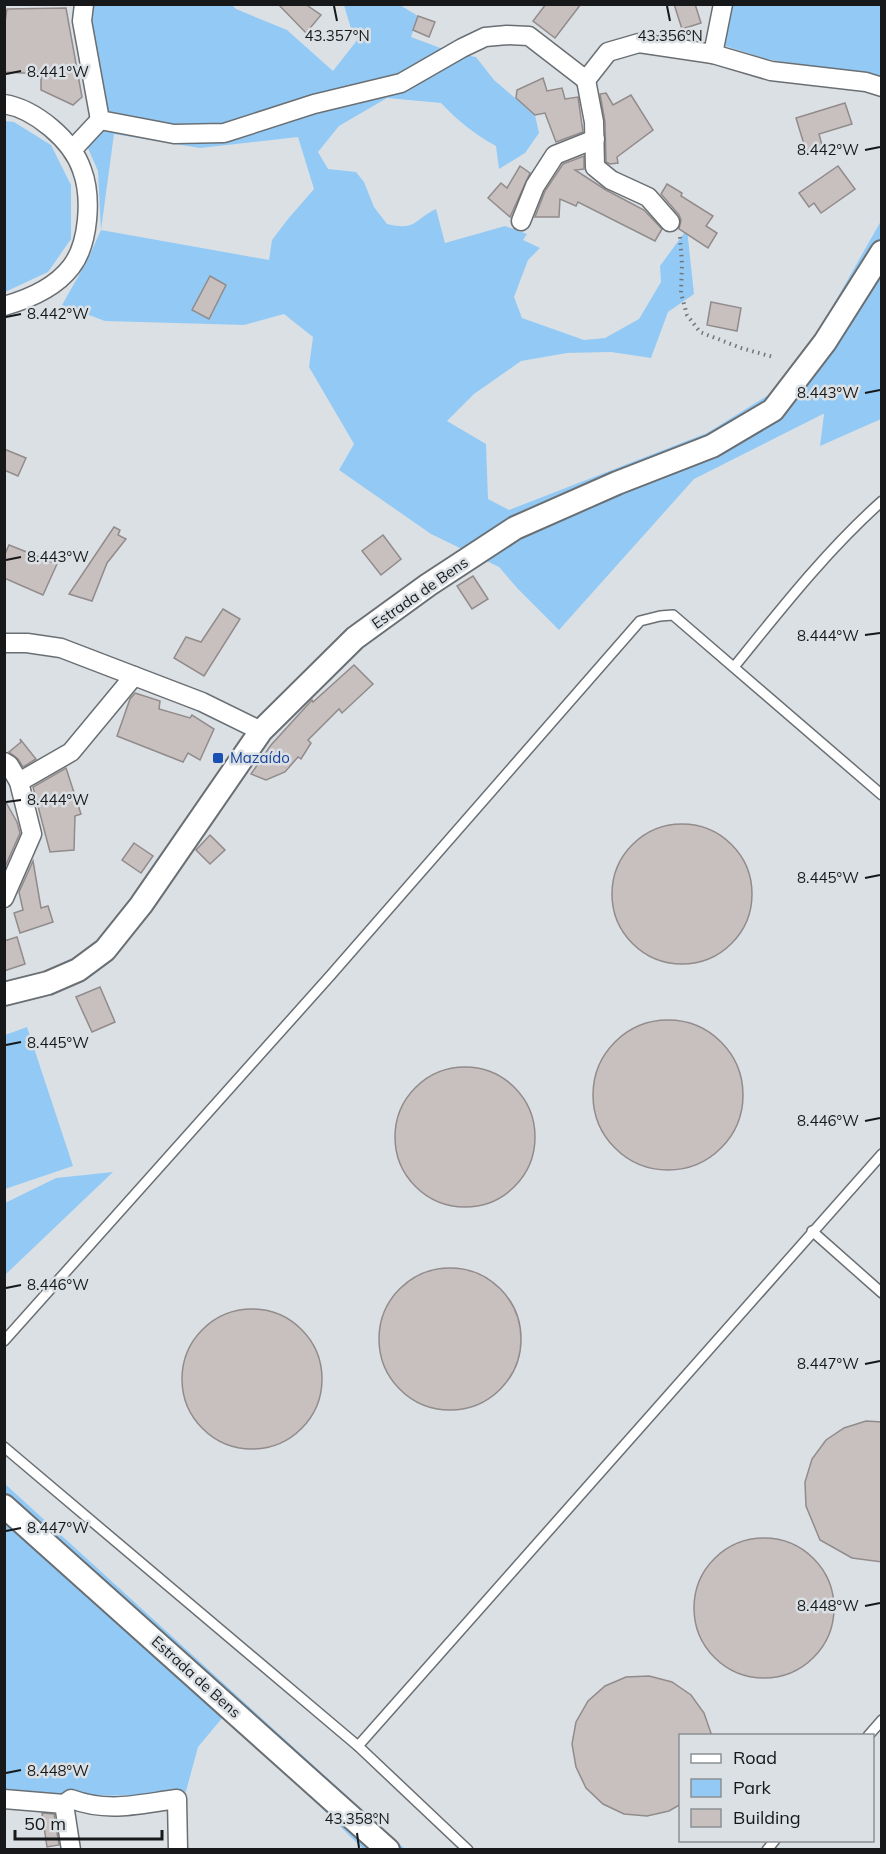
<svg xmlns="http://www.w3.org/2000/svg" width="886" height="1854" font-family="Mulish,sans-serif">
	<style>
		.green { fill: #93caf5; fill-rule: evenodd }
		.building { fill: #c7c0bf; stroke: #928b8b; stroke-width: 1.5 }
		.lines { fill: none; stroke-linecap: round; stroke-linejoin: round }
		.service-casing { stroke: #6a6f73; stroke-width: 12 }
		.minor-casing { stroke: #6a6f73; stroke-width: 21 }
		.tertiary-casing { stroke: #6a6f73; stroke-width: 26 }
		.path { stroke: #737679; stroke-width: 4; stroke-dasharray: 1.5 4.5; stroke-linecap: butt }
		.service { stroke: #fff; stroke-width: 9 }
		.minor { stroke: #fff; stroke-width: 18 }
		.tertiary { stroke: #fff; stroke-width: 22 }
		.ticks { fill: none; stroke: #161819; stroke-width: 2 }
		.transit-dot { fill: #1a4fb4; stroke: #dbe0e5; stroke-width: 2 }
		.labels { text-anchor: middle; stroke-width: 5; stroke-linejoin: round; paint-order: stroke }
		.street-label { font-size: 15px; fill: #161819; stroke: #dbe0e5 }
		.transit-label { font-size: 15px; fill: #164399; stroke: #dbe0e5; text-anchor: start }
		.ticks-label { font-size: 15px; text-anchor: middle; fill: #161819; stroke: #dbe0e5; stroke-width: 5; stroke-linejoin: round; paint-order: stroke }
	</style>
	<rect width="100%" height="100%" fill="#dbe0e5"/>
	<g class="green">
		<path d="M74,5H232L236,9L287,30L333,71L358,39L352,32L344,5H400L418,16L411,37L451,52L476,57L494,80L535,115L539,133L525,153L499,169L496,146C474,134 458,121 441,103L387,98L339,126L318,152L328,169L356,172L364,182L374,207L387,224C417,231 413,220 436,209L445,243L505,226L527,234L523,240L540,248L528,260L514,297L522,318L584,340L605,338L639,319L661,282L660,266L687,229L694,294L668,312L651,358L611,352L567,353L521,361L474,394L447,421L486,444L488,499L509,510L707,433L770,394L810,346L881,221V419L820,446L824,414H823L694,479L559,630L518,589L499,567L431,534L339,470L354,444L309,367L313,337L284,314L244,325L105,321L62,305L87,261L101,230L98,171L79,128L93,118L72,17ZM114,134L200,148L298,137L314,189L288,219L272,240L269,260L101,230Z"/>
		<polygon points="731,5 881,5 881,79 766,59 722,45 731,13"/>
		<polygon points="5,121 14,122 51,145 71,185 71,239 48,272 5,292"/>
		<polygon points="27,1027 73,1166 5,1189 5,1035"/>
		<polygon points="113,1172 5,1275 5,1203 56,1178"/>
		<polygon points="4,1483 405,1849 363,1849 284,1771 223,1717 198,1747 185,1795 42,1796 5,1790"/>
	</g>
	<g class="building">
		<polygon points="278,4 305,4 321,15 306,33"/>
		<polygon points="546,4 581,4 555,38 533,21"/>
		<polygon points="674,4 695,4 701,23 682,29"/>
		<polygon points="66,8 82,97 73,105 41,90 41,74 4,72 4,29 7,9"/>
		<polygon points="418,16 435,22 429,37 413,30"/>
		<polygon points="543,78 547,91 562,88 565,99 578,97 583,132 556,142 545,113 535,115 516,98 517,90"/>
		<polygon points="606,93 613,105 631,95 653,130 617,157 618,163 610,164 606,162 605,122 600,94"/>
		<polygon points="845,103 852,124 819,134 823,149 807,154 796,118"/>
		<polygon points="584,156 584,169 575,170 606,190 644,210 662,229 655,241 578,202 576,206 560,199 559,217 535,217 545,191 563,164"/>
		<polygon points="520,166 530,173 510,217 488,198 501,183 507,188"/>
		<polygon points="838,166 855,189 821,213 814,203 809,207 799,193"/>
		<polygon points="667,184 682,193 681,196 713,216 706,226 717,233 708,248 679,229 681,220 679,215 661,194"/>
		<polygon points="210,276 226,285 209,319 192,310"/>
		<polygon points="711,302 741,308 737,331 707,325"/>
		<polygon points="4,449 26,458 18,476 4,470"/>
		<polygon points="114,527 120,530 118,535 126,539 107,563 92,601 69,594"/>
		<polygon points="383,535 401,559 381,575 362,551"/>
		<polygon points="9,545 57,564 43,595 4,578 4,556"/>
		<polygon points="473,576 488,599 472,609 457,586"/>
		<polygon points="223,609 240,619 204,676 174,658 186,637 201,642"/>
		<polygon points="354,665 373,684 342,713 339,709 308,740 311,743 301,759 298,757 285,772 266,780 251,774 271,745 312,700 313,702"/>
		<polygon points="135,693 160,701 159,709 190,718 192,715 214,729 200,760 188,753 183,762 117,736 130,699"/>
		<polygon points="20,739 36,759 23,767 18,759 9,752 21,742"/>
		<polygon points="66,768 81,814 75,816 74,850 50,852 33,787"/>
		<polygon points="4,799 17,822 20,833 5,867"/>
		<circle cx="682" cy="894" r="70"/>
		<polygon points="210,835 225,850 210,864 196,850"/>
		<polygon points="134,843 153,856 141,873 122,860"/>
		<polygon points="33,861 41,908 48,906 53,922 20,933 14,913 23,910 19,892"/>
		<polygon points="17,937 25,964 4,971 4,941"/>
		<polygon points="100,987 115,1022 92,1032 76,997"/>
		<circle cx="668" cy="1095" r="75"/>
		<circle cx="465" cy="1137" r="70"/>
		<circle cx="450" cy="1339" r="71"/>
		<circle cx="252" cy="1379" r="70"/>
		<polygon points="866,1421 882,1422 882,1562 852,1558 820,1540 806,1506 805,1482 812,1459 826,1440 844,1428"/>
		<circle cx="764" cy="1608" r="70"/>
		<polygon points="649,1676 672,1682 691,1695 704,1713 712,1736 681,1736 681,1804 669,1811 647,1816 624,1814 603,1804 586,1788 576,1767 572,1744 576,1722 588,1701 605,1686 626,1677"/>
		<polygon points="42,1813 54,1814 59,1845 47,1847"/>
	</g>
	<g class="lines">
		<g class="service-casing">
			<g id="service">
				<path d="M734,667C780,610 827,550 882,501"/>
				<polyline points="812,1231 882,1293"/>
				<polyline points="4,1341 330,976 640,621 660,616 673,615 882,795"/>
				<polyline points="4,1447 358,1746 468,1850"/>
				<polyline points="868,1736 882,1720"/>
				<polyline points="358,1746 882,1154"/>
				<polyline points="767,1850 775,1840"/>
			</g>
		</g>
		<g class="minor-casing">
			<g id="minor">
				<polyline points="84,4 82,21 100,120 174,134 224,133 314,104 401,83 462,48 485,37 507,35 529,36 586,80 608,52 639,43 713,54 771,71 866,82 882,87"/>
				<polyline points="713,54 723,4"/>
				<polyline points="586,80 594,122 595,167 611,180 648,197 670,222"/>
				<path d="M4,104C35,109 72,140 82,170C92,197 89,244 71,267C55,288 29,299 4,306"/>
				<polyline points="72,150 100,120"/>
				<polyline points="521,221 535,186 555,155 595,139"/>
				<polyline points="4,643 27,643 61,648 202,702 261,731"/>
				<polyline points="4,762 9,765 19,782 32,834 4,898"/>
				<polyline points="19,782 71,752 134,676"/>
				<polyline points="4,1799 64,1804 71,1850"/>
				<path d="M64,1804L71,1799C109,1813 138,1804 177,1799L178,1850"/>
			</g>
		</g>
		<g class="tertiary-casing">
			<g id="tertiary">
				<polyline points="4,994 48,983 78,970 105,950 141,905 261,731 355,638 428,585 515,528 617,483 712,446 773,410 825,342 882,252"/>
				<polyline points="4,1506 388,1850"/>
			</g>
		</g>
		<polyline class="path" points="680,237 682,264 681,293 687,315 700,332 741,348 773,357"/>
		<use href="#service" class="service"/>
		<use href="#minor" class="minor"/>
		<use href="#tertiary" class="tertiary"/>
	</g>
	<path class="ticks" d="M334,6L337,21M667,6L670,21M6,74L21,71M865,150L880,147M6,317L21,314M865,393L880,390M6,560L21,557M865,635L880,633M6,802L21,800M865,878L880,875M6,1045L21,1042M865,1121L880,1118M6,1288L21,1285M865,1364L880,1361M6,1531L21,1528M865,1606L880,1603M6,1773L21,1770M357,1833L359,1848"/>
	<rect class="transit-dot" x="212" y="752" width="12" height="12" rx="3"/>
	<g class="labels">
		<g class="street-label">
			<text transform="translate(420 593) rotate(-35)" y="5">Estrada de Bens</text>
			<text transform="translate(196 1677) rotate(42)" y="5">Estrada de Bens</text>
		</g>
		<g class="transit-label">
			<text x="230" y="763">Mazaído</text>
		</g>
	</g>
	<g class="ticks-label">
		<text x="337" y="41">43.357°N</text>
		<text x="670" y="41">43.356°N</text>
		<text x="58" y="77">8.441°W</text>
		<text x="828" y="155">8.442°W</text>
		<text x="58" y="319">8.442°W</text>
		<text x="828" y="398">8.443°W</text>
		<text x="58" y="562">8.443°W</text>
		<text x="828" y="641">8.444°W</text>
		<text x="58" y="805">8.444°W</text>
		<text x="828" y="883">8.445°W</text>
		<text x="58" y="1048">8.445°W</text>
		<text x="828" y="1126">8.446°W</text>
		<text x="58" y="1290">8.446°W</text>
		<text x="828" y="1369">8.447°W</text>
		<text x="58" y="1533">8.447°W</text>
		<text x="828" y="1611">8.448°W</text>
		<text x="58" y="1776">8.448°W</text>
		<text x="357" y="1824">43.358°N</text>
	</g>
	<rect width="886" height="1854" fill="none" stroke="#161819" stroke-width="12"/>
	<rect x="679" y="1734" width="195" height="108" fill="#dbe0e5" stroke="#8c9093" stroke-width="1.5"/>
	<rect x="691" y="1754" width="30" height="9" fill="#ffffff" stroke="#8c9093" stroke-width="1.5"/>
	<text x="733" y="1764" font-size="18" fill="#161819">Road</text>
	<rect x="691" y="1779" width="30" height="18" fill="#93caf5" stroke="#8c9093" stroke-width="1.5"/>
	<text x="733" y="1794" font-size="18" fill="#161819">Park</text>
	<rect x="691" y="1809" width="30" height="18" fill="#c7c0bf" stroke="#8c9093" stroke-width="1.5"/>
	<text x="733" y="1824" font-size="18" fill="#161819">Building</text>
	<path d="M15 1830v9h147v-9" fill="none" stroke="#161819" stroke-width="3"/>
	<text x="24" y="1830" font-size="18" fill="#161819" stroke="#dbe0e5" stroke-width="4.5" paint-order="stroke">50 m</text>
</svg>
